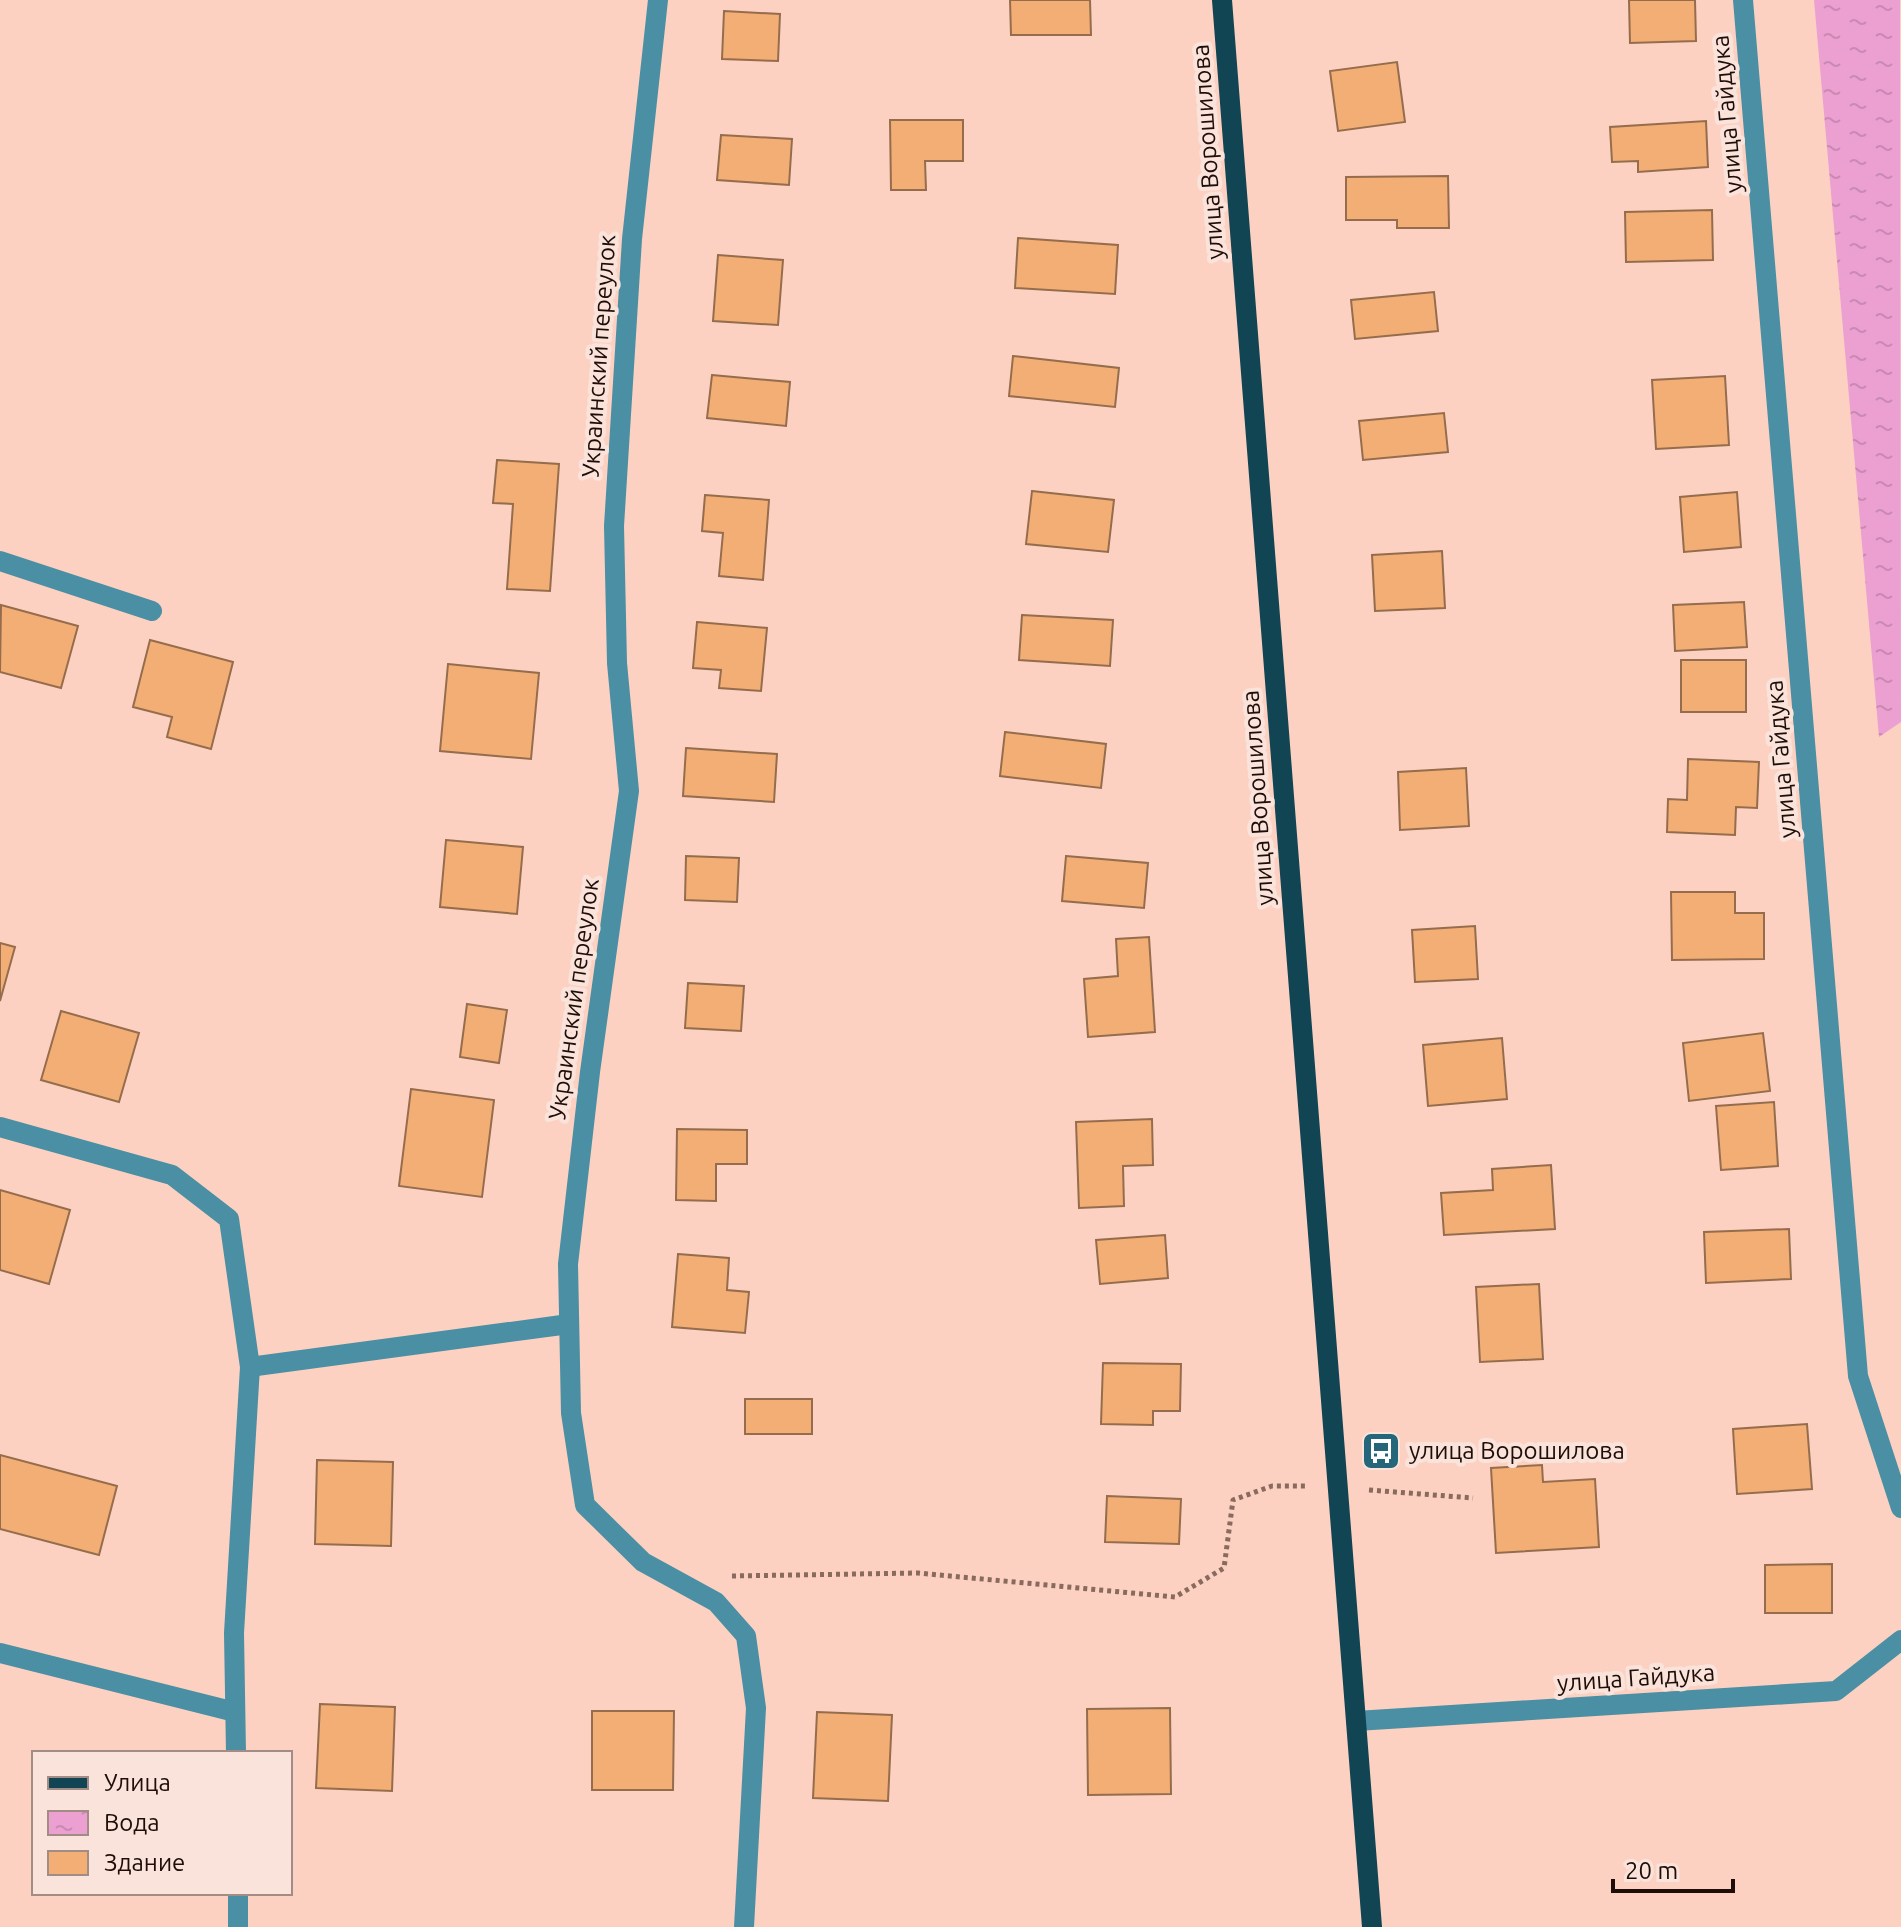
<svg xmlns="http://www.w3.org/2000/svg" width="1901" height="1927" font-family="Ubuntu,sans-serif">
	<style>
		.water { fill: url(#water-ripples) }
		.building { fill: #f3ae75; stroke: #956d4d; stroke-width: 2 }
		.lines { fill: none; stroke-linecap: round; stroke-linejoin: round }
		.path { stroke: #896a5f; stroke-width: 5; stroke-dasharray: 4 4; stroke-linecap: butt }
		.minor { stroke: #4a8fa4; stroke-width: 20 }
		.major { stroke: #124553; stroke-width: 20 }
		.labels { text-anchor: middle; stroke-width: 8; stroke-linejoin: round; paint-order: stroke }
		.street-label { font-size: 24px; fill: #1f0d07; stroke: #fae3db }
		.poi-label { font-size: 24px; fill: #1f0d07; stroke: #fae3db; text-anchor: start }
	</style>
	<defs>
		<pattern id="water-ripples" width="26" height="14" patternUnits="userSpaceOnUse" patternTransform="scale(2)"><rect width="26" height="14" fill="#eca0d2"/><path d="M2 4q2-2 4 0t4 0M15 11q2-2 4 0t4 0" fill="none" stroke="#ca89b3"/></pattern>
	</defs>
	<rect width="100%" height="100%" fill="#fdd1c1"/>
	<polygon class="water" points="1814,0 1900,0 1901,722 1879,737"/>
	<g class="building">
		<polygon points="1010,0 1090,0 1091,35 1011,35"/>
		<polygon points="1629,0 1695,0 1696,41 1630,43"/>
		<polygon points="724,11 780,14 778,61 722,59"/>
		<polygon points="1397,62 1405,122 1338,131 1330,71"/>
		<polygon points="890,120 963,120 963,161 925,161 926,190 891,190"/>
		<polygon points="1706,121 1708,167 1638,172 1638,161 1612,162 1610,127"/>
		<polygon points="721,135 792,139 789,185 717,180"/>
		<polygon points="1448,176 1449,228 1397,228 1397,220 1346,220 1346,177"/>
		<polygon points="1712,210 1713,260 1626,262 1625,212"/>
		<polygon points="1018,238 1118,245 1115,294 1015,288"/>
		<polygon points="718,255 783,260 778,325 713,321"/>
		<polygon points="1434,292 1438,331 1355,339 1351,300"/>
		<polygon points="1013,356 1119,368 1115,407 1009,396"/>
		<polygon points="712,375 790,382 786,426 707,418"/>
		<polygon points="1725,376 1729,445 1656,449 1652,380"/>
		<polygon points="1444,413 1448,452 1363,460 1359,421"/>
		<polygon points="497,460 559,464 550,591 507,589 513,504 493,503"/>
		<polygon points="1032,491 1114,500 1108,552 1026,544"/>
		<polygon points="1737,492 1741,547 1684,552 1680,497"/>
		<polygon points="705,495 769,500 763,580 719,576 723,533 702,531"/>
		<polygon points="1442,551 1445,608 1375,611 1372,555"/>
		<polygon points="1744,602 1747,647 1675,651 1673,605"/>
		<polygon points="1,605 78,626 61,688 0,672"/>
		<polygon points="1022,615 1113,620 1110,666 1019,660"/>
		<polygon points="697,622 767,628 761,691 719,688 721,670 693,668"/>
		<polygon points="150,640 233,662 211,749 167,737 172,717 133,707"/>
		<rect x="1681" y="660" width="65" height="52"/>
		<polygon points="448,664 539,673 531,759 440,751"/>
		<polygon points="1005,732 1106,744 1101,788 1000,776"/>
		<polygon points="686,748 777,754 774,802 683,796"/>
		<polygon points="1688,759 1759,762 1757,808 1736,807 1735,835 1667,832 1668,799 1687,800"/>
		<polygon points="1466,768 1469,826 1400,830 1398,772"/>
		<polygon points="446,840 523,847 517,914 440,907"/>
		<polygon points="686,856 739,858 737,902 685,900"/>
		<polygon points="1066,856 1148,863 1144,908 1062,901"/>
		<polygon points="1671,892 1735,892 1735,913 1764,913 1764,959 1672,960"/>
		<polygon points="1475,926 1478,979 1415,982 1412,930"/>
		<polygon points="1149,937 1155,1032 1088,1037 1084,979 1118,976 1116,939"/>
		<polygon points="0,943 15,947 0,1001"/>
		<polygon points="688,983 744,986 741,1031 685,1028"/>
		<polygon points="467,1004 507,1010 499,1063 460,1057"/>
		<polygon points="61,1011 139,1033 119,1102 41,1080"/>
		<polygon points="1763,1033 1770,1091 1689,1101 1683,1043"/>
		<polygon points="1502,1038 1507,1099 1428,1106 1423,1045"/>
		<polygon points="411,1089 494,1100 482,1197 399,1186"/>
		<polygon points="1774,1102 1778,1166 1721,1170 1716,1106"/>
		<polygon points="1152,1119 1153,1165 1123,1166 1124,1206 1079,1208 1076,1122"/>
		<polygon points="677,1129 747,1130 747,1164 716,1164 716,1201 676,1200"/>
		<polygon points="1551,1165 1555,1229 1444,1235 1441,1193 1493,1190 1492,1169"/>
		<polygon points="0,1190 70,1210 49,1284 0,1270"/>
		<polygon points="1789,1229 1791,1279 1706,1283 1704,1232"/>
		<polygon points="1165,1235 1168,1278 1100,1284 1096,1240"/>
		<polygon points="678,1254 729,1258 727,1290 749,1292 745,1333 672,1327"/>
		<polygon points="1539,1284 1543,1359 1480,1362 1476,1287"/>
		<polygon points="1103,1363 1181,1364 1180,1411 1153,1411 1153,1425 1101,1424"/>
		<rect x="745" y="1399" width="67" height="35"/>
		<polygon points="1807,1424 1812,1489 1737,1494 1733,1429"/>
		<polygon points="0,1455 117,1486 99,1555 0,1529"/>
		<polygon points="317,1460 393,1462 391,1546 315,1544"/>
		<polygon points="1542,1465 1543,1482 1595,1479 1599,1547 1496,1553 1491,1468"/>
		<polygon points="1107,1496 1181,1499 1179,1544 1105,1542"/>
		<polygon points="1832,1564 1832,1613 1765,1613 1765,1565"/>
		<polygon points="320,1704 395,1707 392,1791 316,1788"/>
		<polygon points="1170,1708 1171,1794 1088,1795 1087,1709"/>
		<polygon points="592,1711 674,1711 673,1790 592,1790"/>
		<polygon points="817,1712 892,1715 888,1801 813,1798"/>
	</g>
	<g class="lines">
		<g class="path">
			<polyline points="1369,1490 1473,1498"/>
			<polyline points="732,1576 918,1573 1175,1597 1224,1568 1233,1500 1272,1486 1307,1486"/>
		</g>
		<g class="minor">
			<polyline points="658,0 632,239 614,526 617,663 629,791 590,1072 568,1264 571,1413 585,1505 643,1562 716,1602 746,1636 756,1708 744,1927"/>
			<polyline points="1743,0 1858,1376 1901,1508"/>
			<polyline points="0,561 152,611"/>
			<polyline points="0,1127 172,1175 229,1219 250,1367 234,1633 236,1753"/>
			<polyline points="250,1367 569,1324"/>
			<polyline points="0,1653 235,1712"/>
			<polyline points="1356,1721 1836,1691 1901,1640"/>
			<polyline points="238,1893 238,1927"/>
		</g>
		<polyline class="major" points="1222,0 1372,1927"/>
	</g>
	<defs>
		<g id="bus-square" transform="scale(2)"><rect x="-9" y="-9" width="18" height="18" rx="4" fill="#25677a" stroke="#fae3db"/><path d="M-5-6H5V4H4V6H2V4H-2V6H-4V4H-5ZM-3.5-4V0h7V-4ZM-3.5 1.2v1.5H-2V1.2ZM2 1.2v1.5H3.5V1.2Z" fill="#fff"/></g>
	</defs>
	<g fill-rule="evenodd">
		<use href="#bus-square" x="1381" y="1451"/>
	</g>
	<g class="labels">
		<g class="street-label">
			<text transform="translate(1727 114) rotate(-95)" y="8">улица Гайдука</text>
			<text transform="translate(1208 152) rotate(-94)" y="8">улица Ворошилова</text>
			<text transform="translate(599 356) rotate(-86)" y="8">Украинский переулок</text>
			<text transform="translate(1781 759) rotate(-95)" y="8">улица Гайдука</text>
			<text transform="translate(1258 798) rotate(-94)" y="8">улица Ворошилова</text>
			<text transform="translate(574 999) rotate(-82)" y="8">Украинский переулок</text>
			<text transform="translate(1636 1678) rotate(-4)" y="8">улица Гайдука</text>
		</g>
		<g class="poi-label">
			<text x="1409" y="1459">улица Ворошилова</text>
		</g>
	</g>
	<rect x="32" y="1751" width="260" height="144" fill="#fae3db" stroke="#a28d86" stroke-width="2"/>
	<rect x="48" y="1777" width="40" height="12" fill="#124553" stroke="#a28d86" stroke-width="2"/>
	<text x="104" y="1791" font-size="24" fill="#1f0d07">Улица</text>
	<rect x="48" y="1811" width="40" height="24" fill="url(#water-ripples)" stroke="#a28d86" stroke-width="2"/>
	<text x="104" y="1831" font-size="24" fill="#1f0d07">Вода</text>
	<rect x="48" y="1851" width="40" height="24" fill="#f3ae75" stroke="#a28d86" stroke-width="2"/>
	<text x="104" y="1871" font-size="24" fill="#1f0d07">Здание</text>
	<path d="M1613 1879v12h120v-12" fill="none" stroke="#1f0d07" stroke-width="4"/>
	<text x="1625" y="1879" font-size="24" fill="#1f0d07" stroke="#fae3db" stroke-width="6" paint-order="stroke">20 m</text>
</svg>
